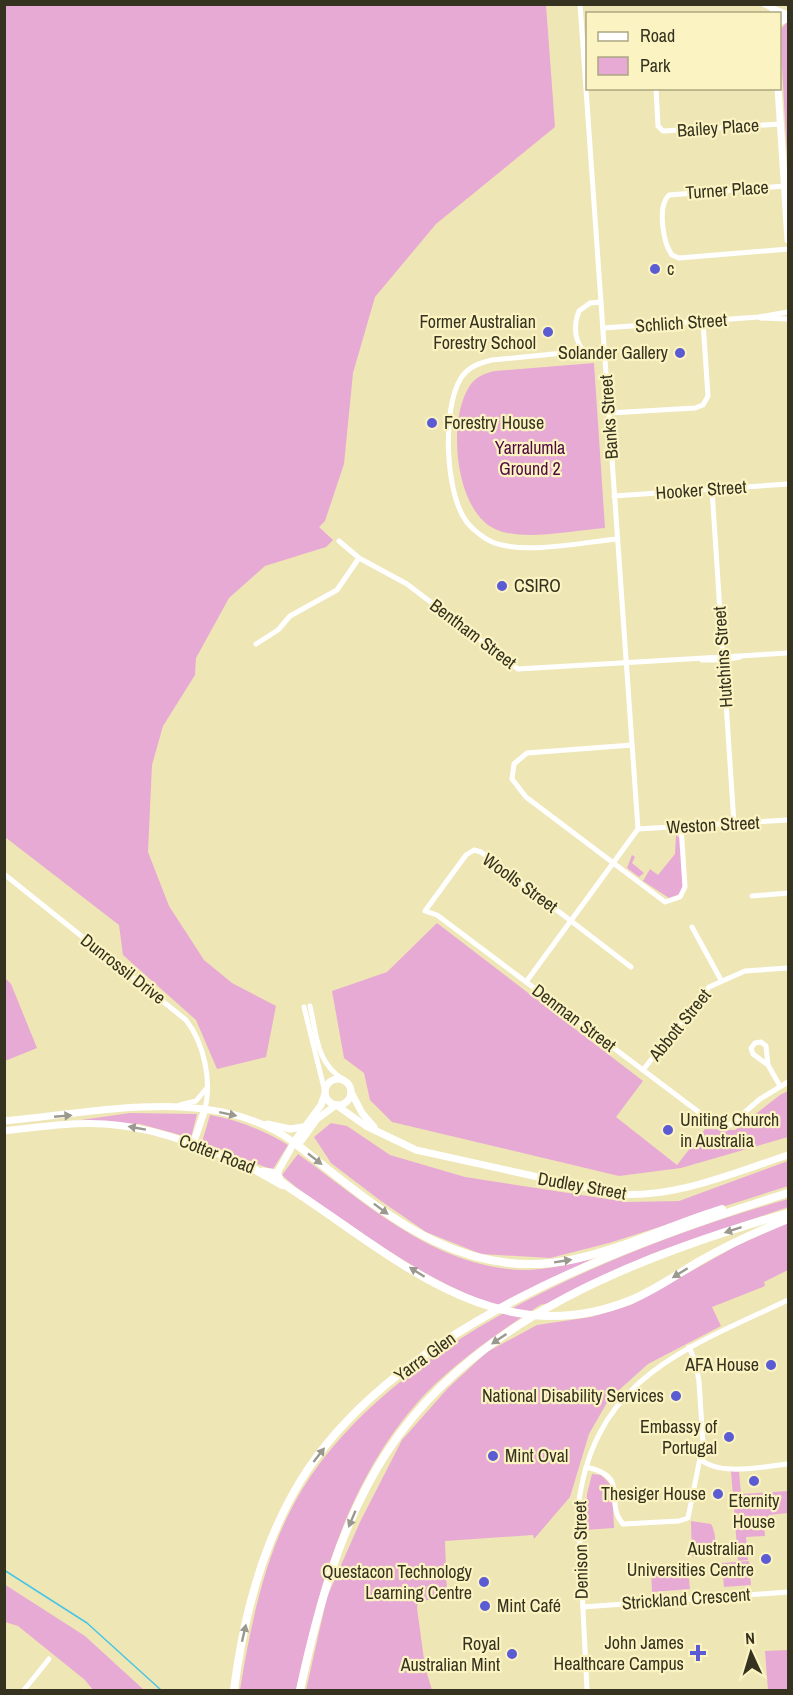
<svg xmlns="http://www.w3.org/2000/svg" width="793" height="1695" font-family="'Archivo Narrow',sans-serif">
	<style>
		.green { fill: #e7aad4 }
		.lines { fill: none; stroke-linecap: round; stroke-linejoin: round }
		.stream { stroke: #49c5e5; stroke-width: 1.5 }
		.minor { stroke: #fff; stroke-width: 5 }
		.major { stroke: #fff; stroke-width: 7 }
		.highway { stroke: #fff; stroke-width: 8 }
		.oneway { fill: #9a988f }
		.poi-dot { fill: #5b5bd3; stroke: #fcf3c3; stroke-width: 2 }
		.labels { text-anchor: middle; stroke-width: 4.5; stroke-linejoin: round; paint-order: stroke }
		.street-label { font-size: 18px; fill: #35321f; stroke: #fcf3c3 }
		.poi-label { font-size: 18px; fill: #35321f; stroke: #fcf3c3; text-anchor: end }
		.park-label { font-size: 18px; fill: #4f0a41; stroke: #fcf3c3 }
	</style>
	<rect width="100%" height="100%" fill="#efe6b6"/>
	<g class="green">
		<polygon points="4,5 546,5 555,127 436,224 375,297 353,373 344,464 325,521 319,527 333,540 326,547 265,566 229,598 196,658 195,675 163,726 152,765 148,852 169,906 204,960 232,983 276,1006 266,1057 217,1069 196,1020 123,955 119,925 5,837"/>
		<polygon points="788,21 788,175 780,30"/>
		<path d="M594,363L605,528C574,530 523,542 495,529C455,511 447,421 469,387C475,377 485,373 495,371Z"/>
		<polygon points="676,835 680,838 683,886 680,894 669,898 643,881 650,869 658,875 675,854"/>
		<polygon points="632,855 635,857 632,863 644,873 639,877 627,868"/>
		<polygon points="437,923 643,1081 616,1117 677,1165 705,1129 735,1130 780,1095 788,1091 788,1137 681,1168 619,1176 392,1122 370,1100 364,1073 344,1058 332,991 387,972"/>
		<polygon points="5,978 11,984 37,1048 5,1061"/>
		<polygon points="130,1113 197,1114 191,1138 140,1124 74,1121"/>
		<path d="M210,1115C238,1120 263,1130 288,1145L273,1169L265,1167L202,1142Z"/>
		<polygon points="331,1123 347,1126 390,1155 465,1177 627,1202 679,1201 788,1161 788,1186 609,1243 550,1258 481,1254 426,1232 381,1201 331,1163 314,1137"/>
		<path d="M298,1154C366,1203 435,1268 524,1270C546,1270 570,1264 592,1259L497,1306C442,1287 393,1255 345,1221C324,1207 301,1193 282,1175Z"/>
		<path d="M788,1199V1207L651,1254L549,1303L540,1305C501,1331 461,1358 428,1391C349,1473 320,1582 296,1690H240C251,1622 266,1548 303,1488C397,1337 624,1246 788,1199Z"/>
		<polygon points="788,1223 788,1270 764,1282 765,1286 712,1307 721,1326 648,1364 609,1399 589,1434 570,1497 534,1539 533,1535 445,1541 447,1596 418,1602 417,1608 425,1667 432,1690 306,1690 327,1597 360,1522 402,1440 448,1388 487,1352 537,1325 591,1317 631,1305 738,1245"/>
		<polygon points="731,1471 739,1471 741,1494 788,1491 788,1513 769,1515 764,1524 765,1536 746,1537 748,1560 738,1561"/>
		<polygon points="592,1474 601,1475 612,1486 614,1528 585,1530 587,1494"/>
		<path d="M691,1521L711,1524C716,1532 718,1551 710,1557V1553H697V1558L692,1556Z"/>
		<polygon points="749,1561 751,1585 724,1587 722,1563"/>
		<polygon points="688,1568 690,1589 652,1592 651,1570"/>
		<polygon points="4,1584 85,1636 144,1690 93,1690 85,1680 18,1626 5,1622"/>
		<polygon points="788,1650 788,1690 768,1690 765,1651"/>
	</g>
	<g class="lines">
		<polyline class="stream" points="4,1570 87,1623 161,1690"/>
		<g class="minor">
			<polyline points="580,4 638,829"/>
			<polyline points="763,4 773,9"/>
			<polyline points="656,88 658,126 663,131 781,124"/>
			<path d="M785,186L669,195C657,206 663,243 672,255L679,258L788,249"/>
			<path d="M601,302L590,303L579,311C573,326 574,343 587,354L604,355"/>
			<polyline points="760,318 788,319"/>
			<polyline points="603,328 759,317 788,312"/>
			<path d="M584,351L492,360C479,363 468,367 461,378C442,408 445,492 466,521C471,528 482,537 490,541C522,556 582,542 617,539"/>
			<polyline points="609,413 695,408 703,405 708,396 703,322"/>
			<polyline points="712,490 734,824"/>
			<polyline points="614,496 788,484"/>
			<polyline points="339,541 359,558 407,584 518,669 788,653"/>
			<polyline points="256,644 278,630 290,616 337,590 359,558"/>
			<polyline points="702,660 723,660 740,657"/>
			<polyline points="632,745 527,753 514,764 512,779 526,797 665,902 680,897 685,887 681,827"/>
			<polyline points="638,829 788,820"/>
			<path d="M4,874L186,1020C204,1043 212,1081 205,1109"/>
			<polyline points="752,896 788,893"/>
			<polyline points="692,927 721,980"/>
			<polyline points="631,967 481,852 474,850 466,855 425,911 437,915 716,1125 730,1125 760,1099 788,1082"/>
			<polyline points="526,982 638,829"/>
			<path d="M310,1006C317,1036 316,1063 344,1080"/>
			<polyline points="304,1007 325,1092"/>
			<polyline points="768,1065 766,1046 761,1042 755,1043 751,1048 753,1054 768,1065 780,1086"/>
			<polyline points="643,1070 709,987 745,971 788,968"/>
			<polyline points="180,1105 196,1101 206,1089"/>
			<path d="M700,1459C720,1477 764,1466 788,1464"/>
			<path d="M586,1467C632,1477 603,1501 623,1524L679,1521L688,1518L703,1443L699,1382L696,1363L689,1347"/>
			<polyline points="583,1607 788,1592"/>
			<polyline points="24,1690 49,1659"/>
			<path d="M587,1690L578,1509C592,1379 685,1349 788,1300"/>
		</g>
		<g class="major">
			<polyline points="773,14 773,9 788,15"/>
			<polyline points="780,22 788,18"/>
			<polyline points="778,88 788,240"/>
			<circle cx="338" cy="1092" r="13"/>
			<polyline points="351,1092 362,1113 374,1127"/>
			<path d="M336,1105L366,1126L416,1150L615,1194C674,1199 733,1173 788,1155"/>
			<path d="M4,1121C96,1113 217,1083 296,1144"/>
			<polyline points="267,1124 290,1129 303,1127"/>
			<path d="M4,1131C38,1127 71,1122 105,1124C157,1127 203,1148 250,1166"/>
			<polyline points="193,1144 205,1109"/>
			<polyline points="296,1144 301,1141 317,1119 336,1105"/>
			<polyline points="263,1171 277,1173 296,1139 321,1105 325,1094"/>
		</g>
		<g class="highway">
			<path d="M296,1144C379,1209 460,1285 575,1259C625,1248 673,1224 722,1209"/>
			<polyline points="245,1164 282,1185"/>
			<path d="M277,1173L280,1181L291,1189C396,1257 496,1355 631,1300C655,1290 676,1275 698,1262C727,1245 758,1231 788,1219"/>
			<path d="M234,1690C243,1619 263,1542 301,1480C396,1327 624,1244 788,1193"/>
			<path d="M300,1690C318,1608 340,1524 387,1452C474,1318 641,1255 788,1213"/>
		</g>
	</g>
	<defs><path id="oneway-solid" d="M-6-.8H1V-3.2L6.5 0L1 3.2V.8H-6Z" transform="scale(1.5)"/></defs>
	<g class="oneway">
		<use href="#oneway-solid" transform="translate(228 1114) rotate(12)"/>
		<use href="#oneway-solid" transform="translate(63 1116) rotate(-5)"/>
		<use href="#oneway-solid" transform="translate(137 1128) rotate(-170)"/>
		<use href="#oneway-solid" transform="translate(315 1159) rotate(38)"/>
		<use href="#oneway-solid" transform="translate(381 1209) rotate(37)"/>
		<use href="#oneway-solid" transform="translate(733 1230) rotate(162)"/>
		<use href="#oneway-solid" transform="translate(563 1261) rotate(-9)"/>
		<use href="#oneway-solid" transform="translate(417 1272) rotate(-148)"/>
		<use href="#oneway-solid" transform="translate(680 1273) rotate(148)"/>
		<use href="#oneway-solid" transform="translate(499 1339) rotate(146)"/>
		<use href="#oneway-solid" transform="translate(319 1455) rotate(-52)"/>
		<use href="#oneway-solid" transform="translate(352 1519) rotate(113)"/>
		<use href="#oneway-solid" transform="translate(244 1633) rotate(-77)"/>
	</g>
	<g class="poi-dot">
		<circle cx="655" cy="269" r="6"/>
		<circle cx="548" cy="332" r="6"/>
		<circle cx="680" cy="353" r="6"/>
		<circle cx="432" cy="423" r="6"/>
		<circle cx="502" cy="586" r="6"/>
		<circle cx="668" cy="1130" r="6"/>
		<circle cx="771" cy="1365" r="6"/>
		<circle cx="676" cy="1396" r="6"/>
		<circle cx="729" cy="1437" r="6"/>
		<circle cx="493" cy="1456" r="6"/>
		<circle cx="754" cy="1481" r="6"/>
		<circle cx="718" cy="1494" r="6"/>
		<circle cx="766" cy="1559" r="6"/>
		<circle cx="484" cy="1582" r="6"/>
		<circle cx="485" cy="1606" r="6"/>
		<path d="M695 1644h6v6h6v6h-6v6h-6v-6h-6v-6h6z"/>
		<circle cx="512" cy="1654" r="6"/>
	</g>
	<g class="labels">
		<g class="street-label">
			<text transform="translate(718 128) rotate(-4)" y="6">Bailey Place</text>
			<text transform="translate(727 190) rotate(-4)" y="6">Turner Place</text>
			<text transform="translate(681 323) rotate(-4)" y="6">Schlich Street</text>
			<text transform="translate(609 417) rotate(-94)" y="6">Banks Street</text>
			<text transform="translate(701 490) rotate(-4)" y="6">Hooker Street</text>
			<text transform="translate(473 634) rotate(37)" y="6">Bentham Street</text>
			<text transform="translate(723 657) rotate(-94)" y="6">Hutchins Street</text>
			<text transform="translate(713 825) rotate(-3)" y="6">Weston Street</text>
			<text transform="translate(520 883) rotate(36)" y="6">Woolls Street</text>
			<text transform="translate(123 969) rotate(38)" y="6">Dunrossil Drive</text>
			<text transform="translate(574 1018) rotate(37)" y="6">Denman Street</text>
			<text transform="translate(680 1025) rotate(-51)" y="6">Abbott Street</text>
			<text transform="translate(217 1154) rotate(21)" y="6">Cotter Road</text>
			<text transform="translate(582 1186) rotate(10)" y="6">Dudley Street</text>
			<text transform="translate(425 1357) rotate(-36)" y="6">Yarra Glen</text>
			<text transform="translate(581 1550) rotate(-91)" y="6">Denison Street</text>
			<text transform="translate(686 1599) rotate(-4)" y="6">Strickland Crescent</text>
		</g>
		<g class="poi-label">
			<text x="667" y="275" text-anchor="start">c</text>
			<text x="536" y="328">Former Australian<tspan x="536" dy="21">Forestry School</tspan></text>
			<text x="668" y="359">Solander Gallery</text>
			<text x="444" y="429" text-anchor="start">Forestry House</text>
			<text x="514" y="592" text-anchor="start">CSIRO</text>
			<text x="680" y="1126" text-anchor="start">Uniting Church<tspan x="680" dy="21">in Australia</tspan></text>
			<text x="759" y="1371">AFA House</text>
			<text x="664" y="1402">National Disability Services</text>
			<text x="717" y="1433">Embassy of<tspan x="717" dy="21">Portugal</tspan></text>
			<text x="505" y="1462" text-anchor="start">Mint Oval</text>
			<text x="706" y="1500">Thesiger House</text>
			<text x="754" y="1507" text-anchor="middle">Eternity<tspan x="754" dy="21">House</tspan></text>
			<text x="754" y="1555">Australian<tspan x="754" dy="21">Universities Centre</tspan></text>
			<text x="472" y="1578">Questacon Technology<tspan x="472" dy="21">Learning Centre</tspan></text>
			<text x="497" y="1612" text-anchor="start">Mint Café</text>
			<text x="684" y="1649">John James<tspan x="684" dy="21">Healthcare Campus</tspan></text>
			<text x="500" y="1650">Royal<tspan x="500" dy="21">Australian Mint</tspan></text>
		</g>
		<g class="park-label">
			<text x="530" y="454">Yarralumla<tspan x="530" dy="21">Ground 2</tspan></text>
		</g>
	</g>
	<rect width="793" height="1695" fill="none" stroke="#35321f" stroke-width="12"/>
	<rect x="586" y="12" width="195" height="78" fill="#fcf3c3" stroke="#aca681" stroke-width="1.5"/>
	<rect x="598" y="32" width="30" height="9" fill="#ffffff" stroke="#aca681" stroke-width="1.5"/>
	<text x="640" y="42" font-size="18" fill="#35321f">Road</text>
	<rect x="598" y="57" width="30" height="18" fill="#e7aad4" stroke="#aca681" stroke-width="1.5"/>
	<text x="640" y="72" font-size="18" fill="#35321f">Park</text>
	<g transform="translate(751 1653) rotate(356)" stroke="#fcf3c3" stroke-width="4.5" paint-order="stroke">
	<path d="M0-4.5L10 22L0 15L-10 22Z" fill="#35321f"/>
	<text y="-9" font-size="16" font-weight="bold" text-anchor="middle" fill="#35321f">N</text>
	</g>
</svg>
